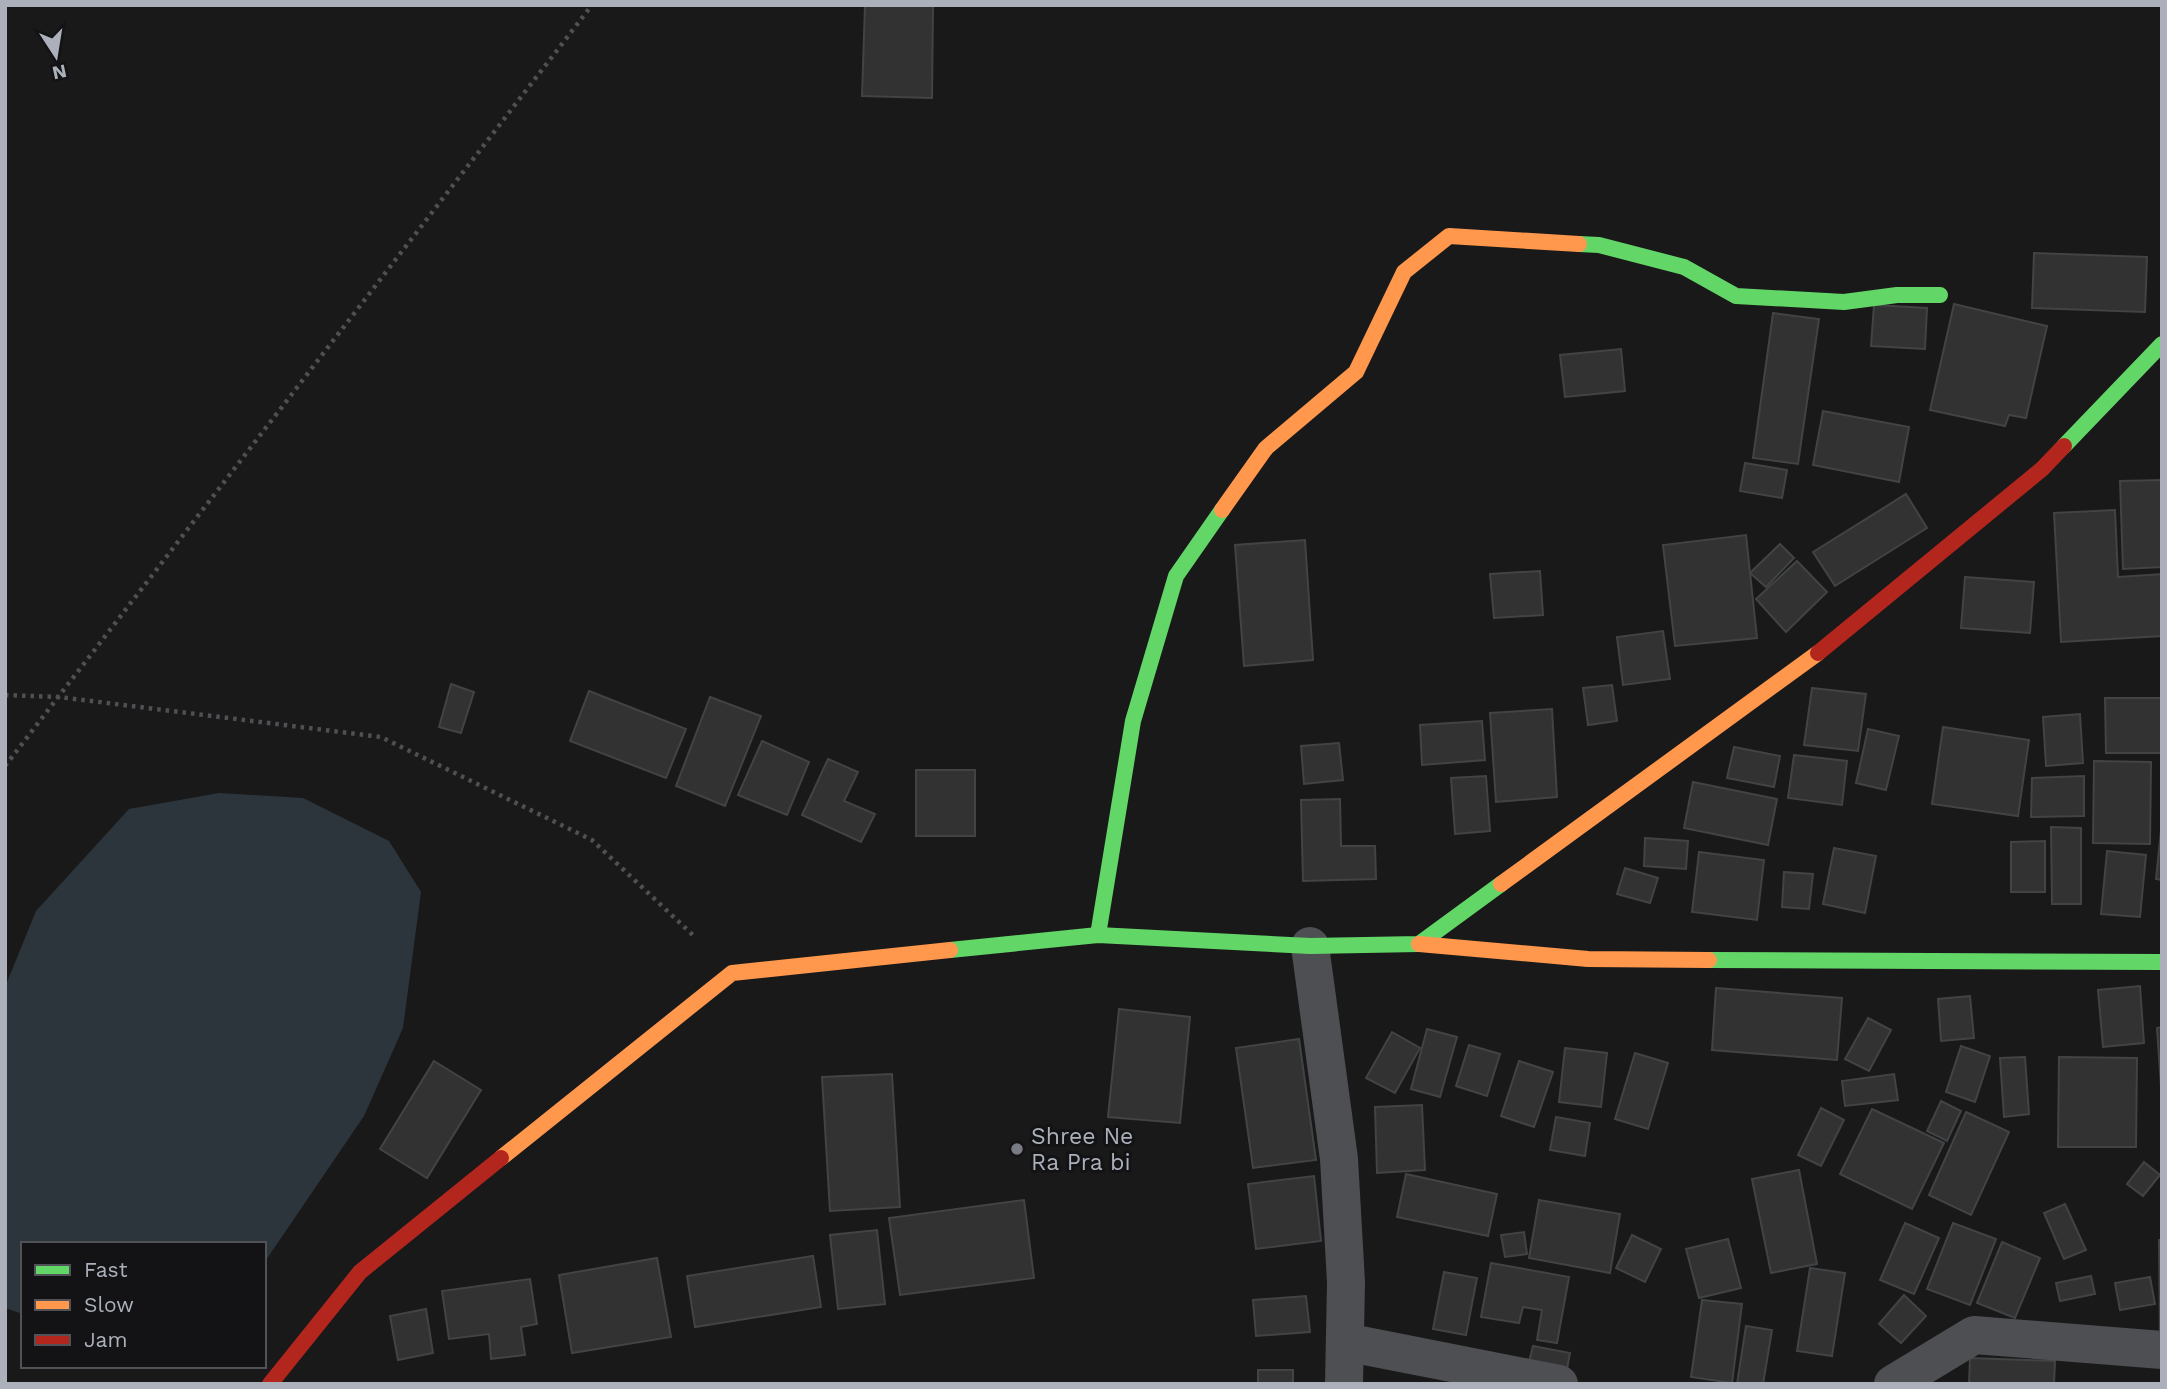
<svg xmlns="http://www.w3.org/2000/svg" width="2167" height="1389" font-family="'Work Sans',sans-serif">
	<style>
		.water { fill: #2c353c }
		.building { fill: #323233; stroke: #414345; stroke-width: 2 }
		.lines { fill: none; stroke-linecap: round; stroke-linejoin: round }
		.path { stroke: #4f5054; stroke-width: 4.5; stroke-dasharray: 3.5 5; stroke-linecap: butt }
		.street { stroke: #4d4f52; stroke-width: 38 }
		.fast { stroke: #63d668; stroke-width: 16 }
		.slow { stroke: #ff974d; stroke-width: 16 }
		.jam { stroke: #b3261e; stroke-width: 16 }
		.poi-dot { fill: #787b82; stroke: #131315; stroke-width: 2.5 }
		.labels { text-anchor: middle; stroke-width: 6; stroke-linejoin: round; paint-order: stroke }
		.poi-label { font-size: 23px; fill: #abb0ba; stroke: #131315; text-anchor: start }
	</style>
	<rect width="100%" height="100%" fill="#191919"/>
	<polygon class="water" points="219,793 303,798 389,841 421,892 403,1028 364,1116 264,1263 264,1244 23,1244 23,1314 5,1308 5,987 36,911 129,809"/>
	<g class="building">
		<polygon points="865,5 933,5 932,98 862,96"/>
		<polygon points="2034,253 2147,257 2145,312 2032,308"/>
		<polygon points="1954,304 2047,326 2026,418 2009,415 2005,426 1930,410"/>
		<polygon points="1874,305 1927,308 1925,349 1871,346"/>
		<polygon points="1773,313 1819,319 1798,464 1753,458"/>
		<polygon points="1621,349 1625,391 1565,397 1560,355"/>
		<polygon points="1823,411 1909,427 1899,482 1813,465"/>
		<polygon points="1745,463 1787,470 1782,498 1740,491"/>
		<polygon points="2162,480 2162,567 2123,569 2120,481"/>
		<polygon points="1906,494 1927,528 1835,586 1813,552"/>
		<polygon points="2115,510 2118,577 2162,574 2162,636 2061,642 2054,513"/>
		<polygon points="1746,535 1757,638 1675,646 1663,545"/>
		<polygon points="1305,540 1313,660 1244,666 1235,545"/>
		<polygon points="1780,544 1794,558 1766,587 1750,573"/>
		<polygon points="1797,561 1827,592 1786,632 1756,599"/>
		<polygon points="1540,571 1543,615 1494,618 1490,574"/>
		<polygon points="1965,577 2034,582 2030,633 1961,628"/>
		<polygon points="1663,631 1670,679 1623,685 1617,637"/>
		<polygon points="451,684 474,692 461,733 439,727"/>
		<polygon points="1612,685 1617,721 1588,725 1583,688"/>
		<polygon points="1812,688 1866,694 1858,751 1804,745"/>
		<polygon points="589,691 686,729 666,778 570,741"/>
		<polygon points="710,697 761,716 725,806 676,786"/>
		<polygon points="2105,698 2162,698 2162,753 2106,753"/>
		<polygon points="1552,709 1557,797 1496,802 1490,713"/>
		<polygon points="2080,714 2083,763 2046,766 2043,717"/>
		<polygon points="1482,721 1485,760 1422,765 1420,725"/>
		<polygon points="1943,727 2029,740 2018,816 1932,804"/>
		<polygon points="1868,729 1899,736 1886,790 1856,783"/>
		<polygon points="762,741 809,762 787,815 738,795"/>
		<polygon points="1339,743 1343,780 1304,784 1301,746"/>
		<polygon points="1734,747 1780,756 1774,787 1727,778"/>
		<polygon points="1794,755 1847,761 1842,805 1788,798"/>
		<polygon points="828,759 858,772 844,801 875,814 861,842 802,815"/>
		<polygon points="2094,761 2151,762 2150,844 2093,843"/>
		<rect x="916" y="770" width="59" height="66"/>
		<polygon points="1486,776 1490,831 1455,834 1451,778"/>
		<polygon points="2084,776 2084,816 2031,817 2032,778"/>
		<polygon points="1693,782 1777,799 1768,845 1684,828"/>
		<polygon points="1340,799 1341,846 1375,846 1376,879 1303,881 1301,800"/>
		<polygon points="2162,821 2162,880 2156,879"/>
		<polygon points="2051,827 2081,828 2081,904 2052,904"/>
		<polygon points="1645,838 1688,841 1686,869 1644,866"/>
		<polygon points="2045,841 2045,892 2011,892 2011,842"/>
		<polygon points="1834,848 1876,856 1865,913 1823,904"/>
		<polygon points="2107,851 2146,855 2140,917 2101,914"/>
		<polygon points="1699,852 1764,860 1757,920 1692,912"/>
		<polygon points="1625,868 1658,878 1650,903 1617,894"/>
		<polygon points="1784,872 1813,874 1809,909 1782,907"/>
		<polygon points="2140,986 2144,1043 2103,1047 2098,990"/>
		<polygon points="1716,988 1842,998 1837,1060 1712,1050"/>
		<polygon points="1970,996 1974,1038 1941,1041 1938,999"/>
		<polygon points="1119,1009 1190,1017 1180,1123 1108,1117"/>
		<polygon points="1868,1018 1891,1030 1869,1071 1845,1059"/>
		<polygon points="2162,1027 2162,1086 2161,1086 2157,1028"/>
		<polygon points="1427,1029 1457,1037 1440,1097 1411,1089"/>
		<polygon points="1392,1032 1420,1048 1395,1093 1366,1078"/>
		<polygon points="1299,1039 1316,1160 1253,1168 1236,1048"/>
		<polygon points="1469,1045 1500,1054 1487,1096 1456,1086"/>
		<polygon points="1961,1046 1990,1056 1975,1102 1946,1092"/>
		<polygon points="1565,1048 1607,1053 1601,1107 1559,1102"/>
		<polygon points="1635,1053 1668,1063 1648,1129 1615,1119"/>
		<polygon points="2025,1057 2029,1114 2004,1117 2000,1058"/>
		<polygon points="2059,1057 2137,1058 2136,1147 2058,1147"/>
		<polygon points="434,1061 481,1090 427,1178 380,1149"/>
		<polygon points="1519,1061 1553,1072 1534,1127 1501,1116"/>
		<polygon points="892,1074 900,1207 830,1211 822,1077"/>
		<polygon points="1894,1074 1898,1100 1845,1106 1842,1081"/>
		<polygon points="1941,1101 1961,1111 1947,1141 1927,1131"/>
		<polygon points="1422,1105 1425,1170 1377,1173 1375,1107"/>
		<polygon points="1821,1108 1844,1120 1821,1166 1798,1155"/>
		<polygon points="1872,1109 1944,1143 1912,1209 1840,1174"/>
		<polygon points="1966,1112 2009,1132 1971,1215 1929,1195"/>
		<polygon points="1556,1117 1590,1123 1585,1156 1550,1150"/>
		<polygon points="2144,1162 2160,1175 2143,1196 2127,1184"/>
		<polygon points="1799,1170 1817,1264 1771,1273 1752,1179"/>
		<polygon points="1406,1174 1497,1194 1488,1236 1397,1217"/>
		<polygon points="1314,1176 1321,1241 1256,1249 1248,1184"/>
		<polygon points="1024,1200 1034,1278 900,1295 889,1218"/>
		<polygon points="1539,1200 1620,1214 1610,1273 1529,1258"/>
		<polygon points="2065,1204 2086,1250 2064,1259 2044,1213"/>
		<polygon points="1905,1223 1939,1238 1914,1294 1880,1280"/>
		<polygon points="1953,1223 1996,1239 1970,1305 1927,1289"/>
		<polygon points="877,1230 885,1304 838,1309 830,1235"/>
		<polygon points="1524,1232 1527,1254 1505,1257 1501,1235"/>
		<polygon points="1632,1235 1661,1249 1645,1282 1616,1268"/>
		<polygon points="1728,1239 1741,1288 1699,1298 1686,1249"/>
		<polygon points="2159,1240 2162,1240 2162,1336 2160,1336"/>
		<polygon points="2002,1242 2040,1258 2015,1318 1977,1303"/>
		<polygon points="813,1256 821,1307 695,1327 687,1276"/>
		<polygon points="657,1258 671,1337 572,1353 559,1275"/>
		<polygon points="1491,1263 1569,1277 1557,1343 1537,1340 1542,1310 1523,1307 1519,1323 1481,1317"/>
		<polygon points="1810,1268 1845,1273 1832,1356 1797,1351"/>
		<polygon points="1444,1272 1477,1278 1466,1335 1433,1329"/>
		<polygon points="2091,1276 2095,1294 2060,1301 2056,1283"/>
		<polygon points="2150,1277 2155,1304 2120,1310 2115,1283"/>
		<polygon points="530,1279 537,1324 521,1327 525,1355 491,1359 489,1334 449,1339 442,1291"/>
		<polygon points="1904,1295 1926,1316 1901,1343 1879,1324"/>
		<polygon points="1306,1296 1310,1332 1256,1336 1253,1300"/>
		<polygon points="1702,1300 1742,1304 1732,1383 1691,1377"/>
		<polygon points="426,1309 433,1353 398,1360 390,1316"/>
		<polygon points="1746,1326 1772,1330 1763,1384 1737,1384"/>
		<polygon points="1533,1346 1570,1353 1567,1369 1529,1362"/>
		<polygon points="1970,1358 2055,1361 2054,1384 1969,1384"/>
		<rect x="1258" y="1370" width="35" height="14"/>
	</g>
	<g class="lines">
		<g class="path">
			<polyline points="5,695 59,697 381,737 592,840 696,938"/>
			<polyline points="5,766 592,5"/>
		</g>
		<g class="street">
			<polyline points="1310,946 1339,1159 1346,1282 1344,1384"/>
			<polyline points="1345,1342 1559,1384"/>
			<polyline points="1893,1384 1974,1335 2162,1350"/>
		</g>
		<g class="fast">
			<polyline points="1579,244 1599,245 1684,267 1736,296 1844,302 1897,295 1940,295"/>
			<polyline points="2064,446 2162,344"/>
			<polyline points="1098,935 1133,721 1176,576 1222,510"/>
			<polyline points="950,950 1098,935 1310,946 1419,944 1501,884"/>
			<polyline points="1709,960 2162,962"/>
		</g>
		<g class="slow">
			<polyline points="1222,510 1266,448 1356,372 1404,272 1449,236 1579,244"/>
			<polyline points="1501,884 1818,653"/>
			<polyline points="1419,944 1588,959 1709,960"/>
			<polyline points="501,1158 732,973 950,950"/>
		</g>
		<g class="jam">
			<polyline points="1818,653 2042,469 2064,446"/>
			<polyline points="270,1384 360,1272 501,1158"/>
		</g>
	</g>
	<circle class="poi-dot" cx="1017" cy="1149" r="7"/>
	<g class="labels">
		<g class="poi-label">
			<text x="1031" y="1144">Shree Ne<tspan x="1031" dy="26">Ra Pra bi</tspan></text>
		</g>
	</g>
	<rect width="2167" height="1389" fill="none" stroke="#abb0ba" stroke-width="14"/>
	<rect x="21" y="1242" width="245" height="126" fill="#131315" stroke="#505257" stroke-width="2"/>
	<rect x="35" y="1265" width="35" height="10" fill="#63d668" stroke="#505257" stroke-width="2"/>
	<text x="84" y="1277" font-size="21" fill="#abb0ba">Fast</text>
	<rect x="35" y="1300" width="35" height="10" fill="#ff974d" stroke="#505257" stroke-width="2"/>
	<text x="84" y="1312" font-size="21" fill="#abb0ba">Slow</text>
	<rect x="35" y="1335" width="35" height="10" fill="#b3261e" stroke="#505257" stroke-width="2"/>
	<text x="84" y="1347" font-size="21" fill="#abb0ba">Jam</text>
	<g transform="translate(56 56) rotate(168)" stroke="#131315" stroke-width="5" paint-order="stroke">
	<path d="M0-5L12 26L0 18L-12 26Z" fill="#abb0ba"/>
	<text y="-10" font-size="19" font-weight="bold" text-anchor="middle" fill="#abb0ba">N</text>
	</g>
</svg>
